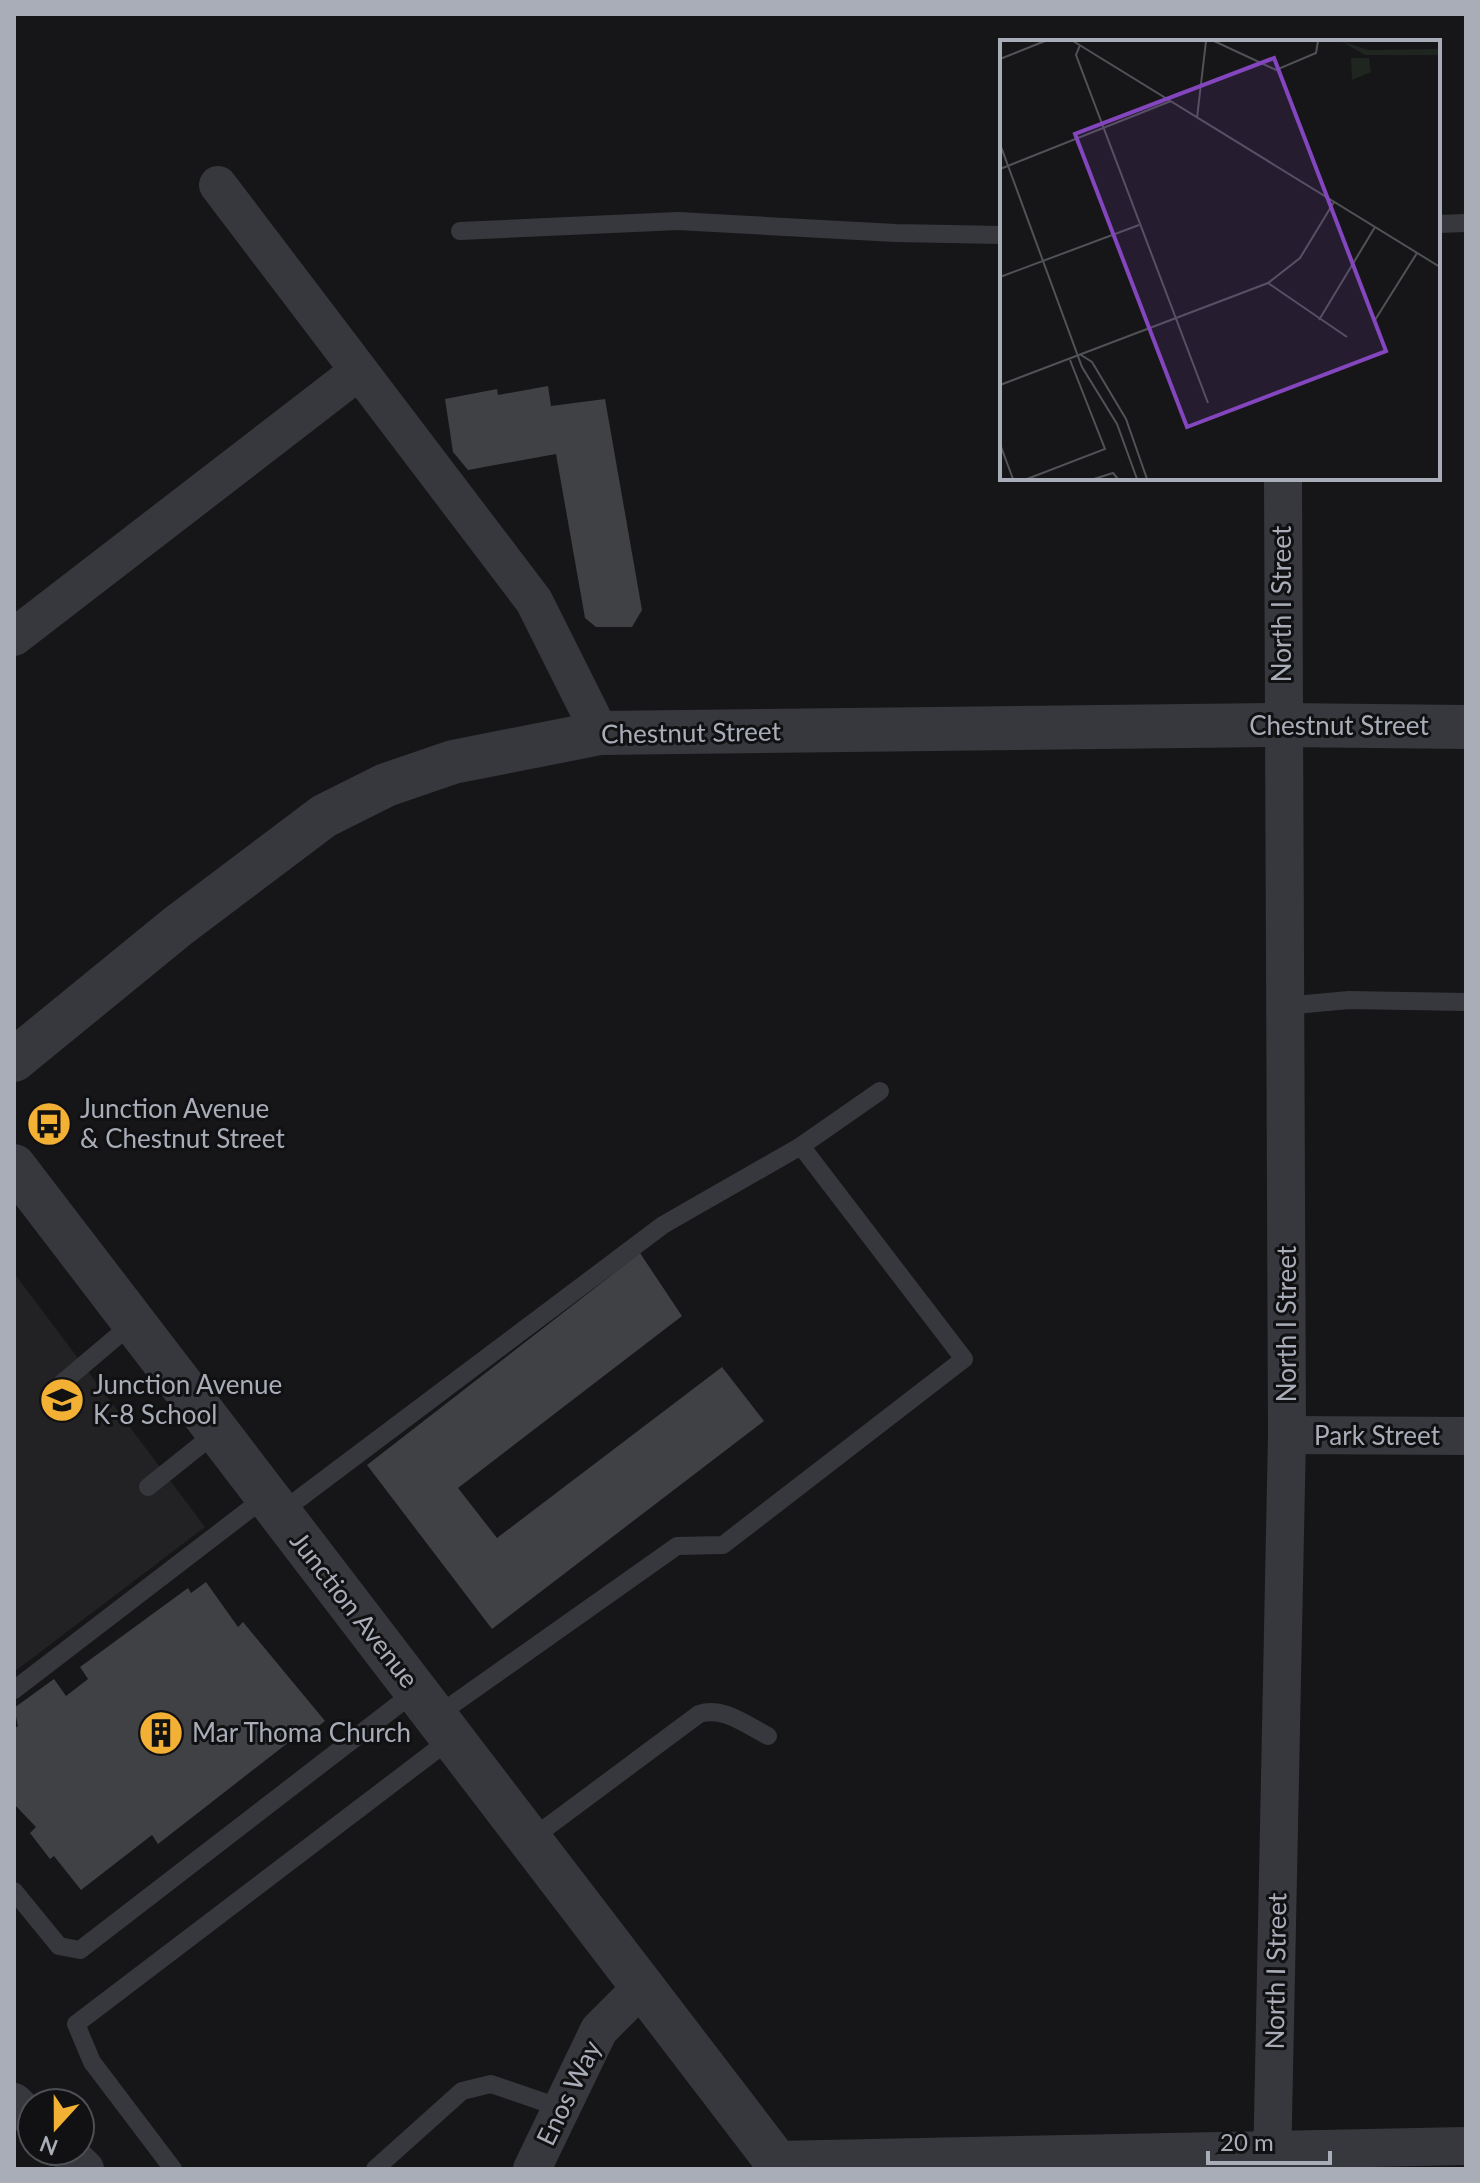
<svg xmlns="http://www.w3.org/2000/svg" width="1480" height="2183" font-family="Lato,sans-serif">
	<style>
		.built { fill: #222225 }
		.building { fill: #404145 }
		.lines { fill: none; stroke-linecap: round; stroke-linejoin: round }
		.service { stroke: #37383d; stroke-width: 18 }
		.minor { stroke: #37383d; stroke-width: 38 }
		.tertiary { stroke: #37383d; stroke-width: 44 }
		.labels { text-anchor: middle; stroke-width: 6; stroke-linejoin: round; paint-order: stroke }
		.street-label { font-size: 26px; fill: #a8adb8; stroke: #111113 }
		.poi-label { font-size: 26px; fill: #a8adb8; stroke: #111113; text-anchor: start }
		.inset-road { fill: none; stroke: #505258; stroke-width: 2 }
		.view { fill: #8446be; fill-opacity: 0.15; stroke: #8446be; stroke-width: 4 }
		.inset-edge { fill: none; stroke: #a8adb8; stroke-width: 4 }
	</style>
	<rect width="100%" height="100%" fill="#161618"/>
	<polygon class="built" points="14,1273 205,1527 14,1672"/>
	<g class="building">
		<polygon points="548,386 551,406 605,399 642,610 632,627 596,627 585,618 556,454 468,470 453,452 445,399 497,389 498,395"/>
		<polygon points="640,1253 682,1316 458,1488 497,1538 722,1367 764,1421 492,1629 367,1465"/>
		<polygon points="206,1582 238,1627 243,1622 325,1721 298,1742 294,1738 158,1844 152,1835 81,1890 54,1856 50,1859 30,1833 36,1827 14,1804 14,1729 18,1726 14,1708 54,1679 66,1696 88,1679 80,1667 188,1588 191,1593"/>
	</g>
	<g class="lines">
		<g class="service">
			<polyline points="1438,224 1466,223"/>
			<polyline points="460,231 678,221 895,233 1002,235"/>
			<polyline points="1284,1006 1349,1000 1466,1002"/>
			<polyline points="62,1383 134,1322"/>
			<polyline points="148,1487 218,1431"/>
			<polyline points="280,1513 663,1225 801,1146 880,1091"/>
			<polyline points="14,1690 267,1496"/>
			<polyline points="435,1717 677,1546 723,1545 964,1359 801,1146"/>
			<path d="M531,1839L699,1714C724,1706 746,1725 768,1736"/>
			<polyline points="14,1891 59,1946 80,1950 416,1691"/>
			<polyline points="173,2169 92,2062 76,2024 452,1738"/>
			<polyline points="375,2169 462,2091 491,2084 561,2108"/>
		</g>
		<g class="minor">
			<polyline points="218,185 534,601 600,733"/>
			<polyline points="14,637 359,371"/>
			<polyline points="1287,1435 1466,1436"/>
			<polyline points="14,2102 32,2119"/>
			<polyline points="66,2151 85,2169"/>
			<polyline points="775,2160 1466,2146"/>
			<polyline points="532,2169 599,2030 643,1986"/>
			<polyline points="1272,2169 1287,1435 1283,478"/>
		</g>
		<g class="tertiary">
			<polyline points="14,1060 178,926 324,816 386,785 453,762 600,733 1282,725 1466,727"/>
			<polyline points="14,1166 782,2169"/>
		</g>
	</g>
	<defs>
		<g id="bus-disc" transform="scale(2.3)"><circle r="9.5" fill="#f2b134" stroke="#111113"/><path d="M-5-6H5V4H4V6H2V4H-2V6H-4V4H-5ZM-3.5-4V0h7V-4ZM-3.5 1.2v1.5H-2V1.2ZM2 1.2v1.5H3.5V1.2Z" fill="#111"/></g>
		<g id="school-disc" transform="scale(2.3)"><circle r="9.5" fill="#f2b134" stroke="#111113"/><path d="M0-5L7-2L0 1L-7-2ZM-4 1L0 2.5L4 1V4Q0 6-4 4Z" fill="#111"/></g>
		<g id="building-disc" transform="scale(2.3)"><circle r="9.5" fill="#f2b134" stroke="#111113"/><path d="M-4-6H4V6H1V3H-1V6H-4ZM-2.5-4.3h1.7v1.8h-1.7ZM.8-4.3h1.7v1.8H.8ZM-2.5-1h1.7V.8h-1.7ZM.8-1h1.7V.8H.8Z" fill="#111"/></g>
	</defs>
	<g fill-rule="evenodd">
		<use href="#bus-disc" x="49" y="1124"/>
		<use href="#school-disc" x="62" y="1400"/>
		<use href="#building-disc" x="161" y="1733"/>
	</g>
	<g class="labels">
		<g class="street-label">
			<text transform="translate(1282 604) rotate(-90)" y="9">North I Street</text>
			<text x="1339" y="735">Chestnut Street</text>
			<text transform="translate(691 733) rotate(-1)" y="9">Chestnut Street</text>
			<text transform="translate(1287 1324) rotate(-90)" y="9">North I Street</text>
			<text x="1377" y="1445">Park Street</text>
			<text transform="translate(354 1610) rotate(52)" y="9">Junction Avenue</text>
			<text transform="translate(1276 1971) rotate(-89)" y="9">North I Street</text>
			<text transform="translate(569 2093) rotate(-64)" y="9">Enos Way</text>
		</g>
		<g class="poi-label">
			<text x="80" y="1118">Junction Avenue<tspan x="80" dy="30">&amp; Chestnut Street</tspan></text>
			<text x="93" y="1394">Junction Avenue<tspan x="93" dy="30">K-8 School</tspan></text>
			<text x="192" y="1742">Mar Thoma Church</text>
		</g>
	</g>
	<g transform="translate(1000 40)">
		<rect width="440" height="440" fill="#161618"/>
		<path d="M341,1L368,10L440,9V15H365ZM351,18H369L371,32L352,40Z" fill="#1e261f"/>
		<path class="inset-road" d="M73,1L440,227M214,1L276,30L316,13L318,1M80,5L76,15L208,363M0,19L45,1M197,78L206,1M0,104L82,327L117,384L137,439M0,129L171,61M0,237L139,185M268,243L347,297M319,280L375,187M375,280L417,213M81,315L92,322L126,379L147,439M0,345L268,243L300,218L334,162M0,404L13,439M27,439L105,409L70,320M94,439L113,433L118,439"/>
		<path class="view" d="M274,18L386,311L187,387L75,94Z"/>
		<rect width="440" height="440" class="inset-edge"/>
	</g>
	<rect width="1480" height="2183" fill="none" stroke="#a8adb8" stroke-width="32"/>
	<g transform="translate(56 2127) rotate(201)"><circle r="38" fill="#111113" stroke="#4d4f55" stroke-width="2"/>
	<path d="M0-6L14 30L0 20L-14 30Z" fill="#f2b134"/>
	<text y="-12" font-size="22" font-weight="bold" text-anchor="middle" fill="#a8adb8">N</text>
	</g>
	<path d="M1208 2151v12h122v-12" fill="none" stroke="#a8adb8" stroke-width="4"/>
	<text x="1220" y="2151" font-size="24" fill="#a8adb8" stroke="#111113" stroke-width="6" paint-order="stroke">20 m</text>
</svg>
